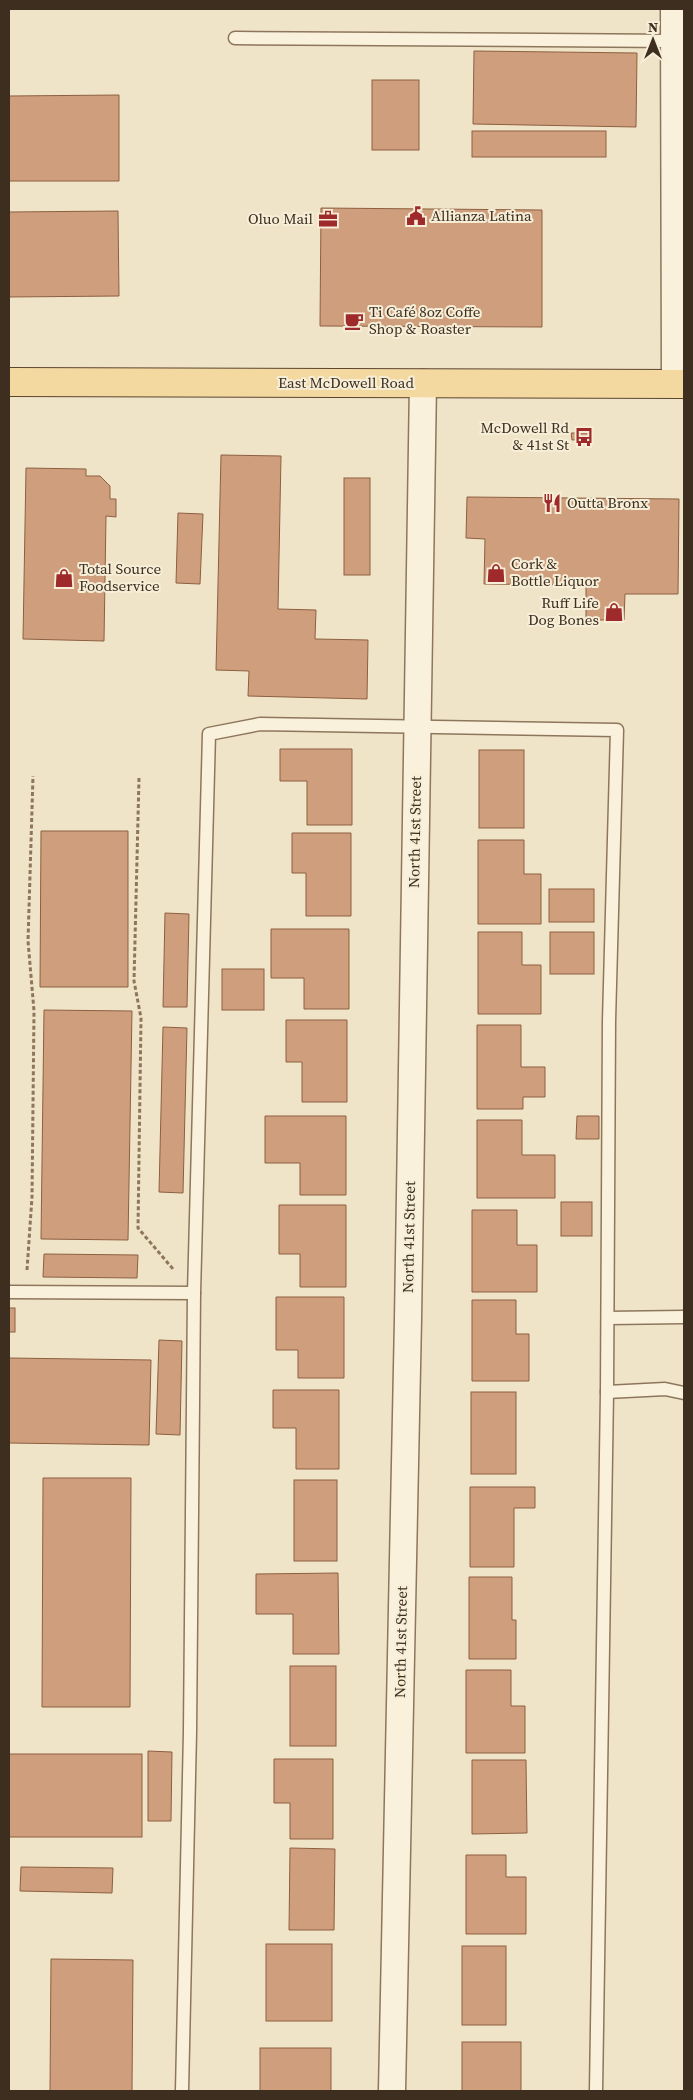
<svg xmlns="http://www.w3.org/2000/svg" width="693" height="2100" font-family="'Source Serif 4',serif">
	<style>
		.building { fill: #cf9f7d; stroke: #8d5f41 }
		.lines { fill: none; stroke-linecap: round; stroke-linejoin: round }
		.service-casing { stroke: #8d765c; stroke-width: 15 }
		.minor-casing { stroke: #8d765c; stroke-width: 29 }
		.primary-casing { stroke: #5b4430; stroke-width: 30 }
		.path { stroke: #8d765c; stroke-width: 3; stroke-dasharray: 4 2.5; stroke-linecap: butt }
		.service { stroke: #faf1dc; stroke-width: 12 }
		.minor { stroke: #faf1dc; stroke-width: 26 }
		.primary { stroke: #f3d9a0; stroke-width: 28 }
		.labels { text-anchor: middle; stroke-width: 4; stroke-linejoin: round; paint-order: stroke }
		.poi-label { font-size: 15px; fill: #3d2e20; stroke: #f7eed8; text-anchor: start }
		.street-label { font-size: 15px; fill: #3d2e20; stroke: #f7eed8 }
	</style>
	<rect width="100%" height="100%" fill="#f0e4c8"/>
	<g class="building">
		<polygon points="474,51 637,53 636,127 473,124"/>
		<rect x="372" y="80" width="47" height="70"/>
		<polygon points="119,95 119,181 9,181 9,96"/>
		<rect x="472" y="131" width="134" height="26"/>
		<polygon points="321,208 542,210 542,327 320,326"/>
		<polygon points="118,211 119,296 9,297 9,212"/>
		<polygon points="571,433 589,433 589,439 572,440"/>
		<polygon points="221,455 281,456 278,609 316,610 315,639 368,640 367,699 248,696 249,671 216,670"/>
		<polygon points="26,468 86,469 86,476 100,476 110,486 110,499 116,499 116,517 106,516 104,641 23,639"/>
		<rect x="344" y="478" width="26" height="97"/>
		<polygon points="467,497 679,499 678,594 625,594 624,620 586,620 586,585 484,584 485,539 466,538"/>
		<polygon points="178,513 203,514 200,584 176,583"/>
		<polygon points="280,749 352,749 352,825 307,825 307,781 280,781"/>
		<rect x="479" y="750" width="45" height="78"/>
		<polygon points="41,831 128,831 128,987 40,987"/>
		<polygon points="292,833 351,833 351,916 306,916 306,873 292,873"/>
		<polygon points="478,840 524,840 524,874 541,874 541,924 478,924"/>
		<rect x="549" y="889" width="45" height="33"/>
		<polygon points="165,913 189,914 187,1007 163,1007"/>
		<polygon points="271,929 349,929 349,1009 304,1009 304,978 271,978"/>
		<polygon points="478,932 522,932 522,965 541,965 541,1014 478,1014"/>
		<rect x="550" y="932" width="44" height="42"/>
		<rect x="222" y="969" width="42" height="41"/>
		<polygon points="44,1010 132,1011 128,1240 41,1239"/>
		<polygon points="286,1020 347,1020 347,1102 302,1102 302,1062 286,1062"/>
		<polygon points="477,1025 521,1025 521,1067 545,1067 545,1097 523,1097 523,1109 477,1109"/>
		<polygon points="163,1027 187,1028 183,1193 159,1192"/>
		<polygon points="265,1116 346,1116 346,1195 300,1195 300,1163 265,1163"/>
		<polygon points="577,1116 599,1116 599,1139 576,1139"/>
		<polygon points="477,1120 522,1120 522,1155 555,1155 555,1198 477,1198"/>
		<rect x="561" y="1202" width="31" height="34"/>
		<polygon points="279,1205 346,1205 346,1287 300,1287 300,1254 279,1254"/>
		<polygon points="472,1210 517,1210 517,1245 537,1245 537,1292 472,1292"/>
		<polygon points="44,1254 138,1255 137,1278 43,1277"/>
		<polygon points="276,1297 344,1297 344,1378 298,1378 298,1350 276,1350"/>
		<polygon points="472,1300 516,1300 516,1334 529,1334 529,1381 472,1381"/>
		<rect x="9" y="1308" width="6" height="24"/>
		<polygon points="159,1340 182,1341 180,1435 156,1434"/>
		<polygon points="9,1358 151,1360 149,1445 9,1443"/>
		<polygon points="273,1390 339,1390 339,1469 296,1469 296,1428 273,1428"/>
		<rect x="471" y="1392" width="45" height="82"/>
		<polygon points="43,1478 131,1478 130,1707 42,1707"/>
		<rect x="294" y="1480" width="43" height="81"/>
		<polygon points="470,1487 535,1487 535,1508 514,1508 514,1567 470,1567"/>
		<polygon points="338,1573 339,1654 293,1654 293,1614 256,1614 256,1574"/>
		<polygon points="469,1577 512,1577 512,1620 516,1620 516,1659 469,1659"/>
		<rect x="290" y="1666" width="46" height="80"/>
		<polygon points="466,1670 511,1670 511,1706 525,1706 525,1753 466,1753"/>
		<polygon points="148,1751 172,1752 171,1821 148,1821"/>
		<rect x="9" y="1754" width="133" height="83"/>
		<polygon points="274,1759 333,1759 333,1839 290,1839 290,1803 274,1803"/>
		<polygon points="472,1760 526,1760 527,1833 472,1834"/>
		<polygon points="290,1848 335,1849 334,1930 289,1930"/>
		<polygon points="466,1855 506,1855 506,1877 526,1877 526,1934 466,1934"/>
		<polygon points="21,1867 113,1868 112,1893 20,1891"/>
		<rect x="266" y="1944" width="66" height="77"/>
		<rect x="462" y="1946" width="44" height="79"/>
		<polygon points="51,1959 133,1960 132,2091 50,2091"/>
		<rect x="462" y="2042" width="59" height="49"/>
		<rect x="260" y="2048" width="71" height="43"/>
	</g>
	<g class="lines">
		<g class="service-casing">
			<g id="service">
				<polyline points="235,38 677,41"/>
				<polyline points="9,1292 194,1293"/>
				<polyline points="608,1318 684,1317"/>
				<polyline points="607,1392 665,1389 684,1393"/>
				<polyline points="182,2091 190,1732 194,1293 209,734 260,724 617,730 609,1021 607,1392 596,2091"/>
			</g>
		</g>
		<g class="minor-casing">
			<g id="minor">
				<polyline points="674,9 675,384"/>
				<polyline points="392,2091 408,1319 423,383"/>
			</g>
		</g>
		<g class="primary-casing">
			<polyline id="primary" points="9,382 684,384"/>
		</g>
		<g class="path">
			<polyline points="139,778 134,981 141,1018 138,1228 173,1269"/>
			<polyline points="27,1270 32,1197 34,1011 28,941 33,776"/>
		</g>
		<use href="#service" class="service"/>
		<use href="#minor" class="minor"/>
		<use href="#primary" class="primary"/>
	</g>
	<defs>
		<g id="civic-bare" transform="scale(1.5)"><path d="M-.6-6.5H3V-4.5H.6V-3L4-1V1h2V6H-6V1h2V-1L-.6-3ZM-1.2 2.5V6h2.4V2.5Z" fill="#9e2a2b" stroke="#f7eed8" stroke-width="2.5" paint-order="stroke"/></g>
		<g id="office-bare" transform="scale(1.5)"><path d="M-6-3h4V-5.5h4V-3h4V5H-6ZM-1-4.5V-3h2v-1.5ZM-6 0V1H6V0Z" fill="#9e2a2b" stroke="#f7eed8" stroke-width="2.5" paint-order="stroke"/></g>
		<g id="cafe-bare" transform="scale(1.5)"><path d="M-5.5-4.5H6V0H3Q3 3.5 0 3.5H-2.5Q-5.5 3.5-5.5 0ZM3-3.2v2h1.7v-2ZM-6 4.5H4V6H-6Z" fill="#9e2a2b" stroke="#f7eed8" stroke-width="2.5" paint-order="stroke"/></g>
		<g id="bus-bare" transform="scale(1.5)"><path d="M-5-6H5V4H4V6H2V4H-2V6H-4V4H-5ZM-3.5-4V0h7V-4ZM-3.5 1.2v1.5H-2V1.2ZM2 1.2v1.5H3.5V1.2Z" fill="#9e2a2b" stroke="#f7eed8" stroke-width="2.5" paint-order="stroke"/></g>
		<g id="restaurant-bare" transform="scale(1.5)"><path d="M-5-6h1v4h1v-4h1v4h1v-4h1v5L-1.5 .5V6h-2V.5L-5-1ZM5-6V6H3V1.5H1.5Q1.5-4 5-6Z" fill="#9e2a2b" stroke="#f7eed8" stroke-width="2.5" paint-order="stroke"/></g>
		<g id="shop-bare" transform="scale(1.5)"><path d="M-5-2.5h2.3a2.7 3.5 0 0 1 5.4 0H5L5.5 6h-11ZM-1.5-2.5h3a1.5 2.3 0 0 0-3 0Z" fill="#9e2a2b" stroke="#f7eed8" stroke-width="2.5" paint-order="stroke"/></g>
	</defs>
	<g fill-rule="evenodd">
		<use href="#civic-bare" x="416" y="216"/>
		<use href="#office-bare" x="328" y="219"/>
		<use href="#cafe-bare" x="354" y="321"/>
		<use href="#bus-bare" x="584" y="437"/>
		<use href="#restaurant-bare" x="552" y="503"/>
		<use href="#shop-bare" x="496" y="573"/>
		<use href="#shop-bare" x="64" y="578"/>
		<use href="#shop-bare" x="614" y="612"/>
	</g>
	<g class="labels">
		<g class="poi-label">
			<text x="431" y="221">Allianza Latina</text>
			<text x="313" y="224" text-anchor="end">Oluo Mail</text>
			<text x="369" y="317">Ti Café 8oz Coffe<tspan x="369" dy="17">Shop &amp; Roaster</tspan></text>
			<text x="569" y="433" text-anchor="end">McDowell Rd<tspan x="569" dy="17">&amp; 41st St</tspan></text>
			<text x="567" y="508">Outta Bronx</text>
			<text x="511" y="569">Cork &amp;<tspan x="511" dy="17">Bottle Liquor</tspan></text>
			<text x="79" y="574">Total Source<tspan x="79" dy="17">Foodservice</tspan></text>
			<text x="599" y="608" text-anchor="end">Ruff Life<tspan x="599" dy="17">Dog Bones</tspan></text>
		</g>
		<g class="street-label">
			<text x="346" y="388">East McDowell Road</text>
			<text transform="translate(415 832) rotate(-89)" y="5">North 41st Street</text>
			<text transform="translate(409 1237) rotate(-89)" y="5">North 41st Street</text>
			<text transform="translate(401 1642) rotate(-89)" y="5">North 41st Street</text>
		</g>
	</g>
	<rect width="693" height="2100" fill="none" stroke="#3d2e20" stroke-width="20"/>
	<g transform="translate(653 40)" stroke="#f7eed8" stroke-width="4" paint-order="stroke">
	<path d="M0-4L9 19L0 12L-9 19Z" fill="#3d2e20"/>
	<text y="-8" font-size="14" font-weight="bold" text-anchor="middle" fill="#3d2e20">N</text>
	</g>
</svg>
